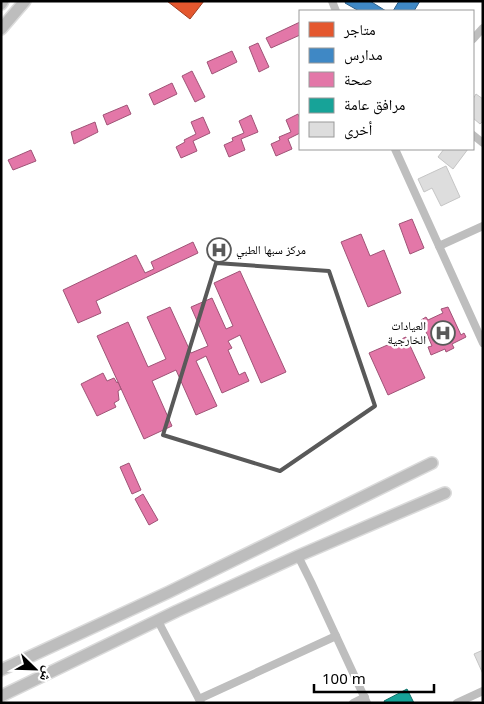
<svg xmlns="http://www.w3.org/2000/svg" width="484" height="704" font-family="'Noto Sans','Noto Naskh Arabic',sans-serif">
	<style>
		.shops { fill: #e4572e; stroke: #a03d20 }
		.schools { fill: #3f88c5; stroke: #2c5f8a }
		.health { fill: #e377a8; stroke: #9f5376 }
		.public { fill: #17a398; stroke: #10726a }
		.building { fill: #ddd; stroke: #c5c5c5 }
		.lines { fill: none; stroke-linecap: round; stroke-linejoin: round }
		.primary-casing { stroke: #dbdbdb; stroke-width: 14 }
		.minor { stroke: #bebebe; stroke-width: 8 }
		.primary { stroke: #bdbdbd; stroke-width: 11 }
		.marked { fill: none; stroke: #595959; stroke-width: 4; stroke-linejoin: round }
		.labels { text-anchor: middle; stroke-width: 5; stroke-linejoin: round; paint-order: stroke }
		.poi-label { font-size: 12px; fill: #000; stroke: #fff; text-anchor: start }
	</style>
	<rect width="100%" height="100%" fill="#fff"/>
	<polygon class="shops" points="167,1 204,1 190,19"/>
	<g class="schools">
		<polygon points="346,1 370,1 386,11 359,11 345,3"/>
		<polygon points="399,1 420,1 414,11 393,11"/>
	</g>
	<g class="health">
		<polygon points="300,22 300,35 271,48 266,38"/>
		<polygon points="258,43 269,67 259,72 249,47"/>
		<polygon points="232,51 237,62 212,74 207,62"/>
		<polygon points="192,71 205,97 195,102 182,76"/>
		<polygon points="172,83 177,94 154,105 149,94"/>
		<polygon points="127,105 131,114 107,125 103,115"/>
		<polygon points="298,114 300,119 300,133 288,139 292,149 276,156 271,144 280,140 279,137 291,132 286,120"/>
		<polygon points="251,115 258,132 241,139 245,150 229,157 224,145 233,141 232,138 244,133 239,121"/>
		<polygon points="203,117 210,133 193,141 197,151 181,158 176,147 185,142 184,140 196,134 191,122"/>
		<polygon points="95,122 98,132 74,144 71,132"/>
		<polygon points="31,150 36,161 13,170 8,160"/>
		<polygon points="412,219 424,248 410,254 399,224"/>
		<polygon points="361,234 370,256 384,250 401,293 368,307 341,242"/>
		<polygon points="193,242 198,253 96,301 101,313 78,323 63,290 136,255 145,273 154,269 151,262"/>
		<polygon points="240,271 286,372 261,383 240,335 228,341 232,348 228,350 239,375 245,372 249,381 222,393 206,356 196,361 217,406 196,415 176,370 152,381 172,426 144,439 97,336 128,322 148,367 166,359 147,317 170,307 191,353 208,346 191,307 212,298 226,329 233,326 214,283"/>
		<polygon points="448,307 461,335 464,333 466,337 452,344 454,348 446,352 445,349 431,355 428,347 432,346 421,320 426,317 428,320 443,313 441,309"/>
		<polygon points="406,337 425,378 388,395 369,353"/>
		<polygon points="103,373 107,381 114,378 117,383 118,382 121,389 118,391 119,400 114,403 116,407 97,416 81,384"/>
		<polygon points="129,463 141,490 132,494 120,467"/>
		<polygon points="143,494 158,520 149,525 135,499"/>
	</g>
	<polygon class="public" points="407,689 414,703 385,703 384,701"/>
	<g class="building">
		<polygon points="476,94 483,99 483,121 480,124 473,118 473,99"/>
		<polygon points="444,149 468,149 453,169 438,157"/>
		<polygon points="446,166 460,197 441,206 432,188 424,192 418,179"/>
		<polygon points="483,650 483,674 474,654"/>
	</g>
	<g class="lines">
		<g class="primary-casing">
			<g id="primary">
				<polyline points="1,4 3,1"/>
				<polyline points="1,29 25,1"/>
				<polyline points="1,670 169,592 432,463"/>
				<polyline points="1,696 177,611 298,556 445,493"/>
			</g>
		</g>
		<g class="minor">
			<polyline points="332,1 336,11"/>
			<polyline points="473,39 483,28"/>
			<polyline points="473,135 483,143"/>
			<polyline points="395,149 483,343"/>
			<polyline points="439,246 483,226"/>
			<polyline points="298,556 311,582 367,703"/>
			<polyline points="158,621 201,703"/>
			<polyline points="199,699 336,636"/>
			<polyline points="353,703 365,697"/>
			<polyline points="457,703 483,691"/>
		</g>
		<use href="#primary" class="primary"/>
	</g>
	<path class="marked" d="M216,263L329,271L375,406L280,471L163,435Z"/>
	<defs>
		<g id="hospital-ring" transform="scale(1.25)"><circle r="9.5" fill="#fff" stroke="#595959" stroke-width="1.5"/><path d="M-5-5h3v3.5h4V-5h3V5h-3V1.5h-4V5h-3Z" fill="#595959"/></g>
	</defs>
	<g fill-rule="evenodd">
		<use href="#hospital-ring" x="219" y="250"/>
		<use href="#hospital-ring" x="443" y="333"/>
	</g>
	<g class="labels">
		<g class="poi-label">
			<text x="236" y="254">مركز سبها الطبي</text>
			<text x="426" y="330" text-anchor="end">العيادات<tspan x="426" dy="14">الخارجية</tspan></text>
		</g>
	</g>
	<rect width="484" height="704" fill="none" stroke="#000000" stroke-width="5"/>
	<rect x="299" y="10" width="175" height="140" fill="#ffffff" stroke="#999999"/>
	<rect x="309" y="22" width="25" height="15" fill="#e4572e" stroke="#999999"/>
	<text x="344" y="35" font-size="15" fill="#000000">متاجر</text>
	<rect x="309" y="48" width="25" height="15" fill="#3f88c5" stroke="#999999"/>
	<text x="344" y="60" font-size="15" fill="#000000">مدارس</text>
	<rect x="309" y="72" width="25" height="15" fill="#e377a8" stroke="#999999"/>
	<text x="344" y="85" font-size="15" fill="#000000">صحة</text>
	<rect x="309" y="98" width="25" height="15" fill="#17a398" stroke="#999999"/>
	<text x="344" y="110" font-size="15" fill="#000000">مرافق عامة</text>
	<rect x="309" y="122" width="25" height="15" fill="#dddddd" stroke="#999999"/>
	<text x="344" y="135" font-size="15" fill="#000000">أخرى</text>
	<g transform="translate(35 669) rotate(113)" stroke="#ffffff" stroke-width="4" paint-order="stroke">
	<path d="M0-4L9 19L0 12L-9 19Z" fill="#000000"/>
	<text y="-8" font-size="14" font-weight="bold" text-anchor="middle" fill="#000000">ش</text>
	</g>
	<path d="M314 684v8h120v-8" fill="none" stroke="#000000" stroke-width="2.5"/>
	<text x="322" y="684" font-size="15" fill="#000000" stroke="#ffffff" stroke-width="4" paint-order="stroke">100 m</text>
</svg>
